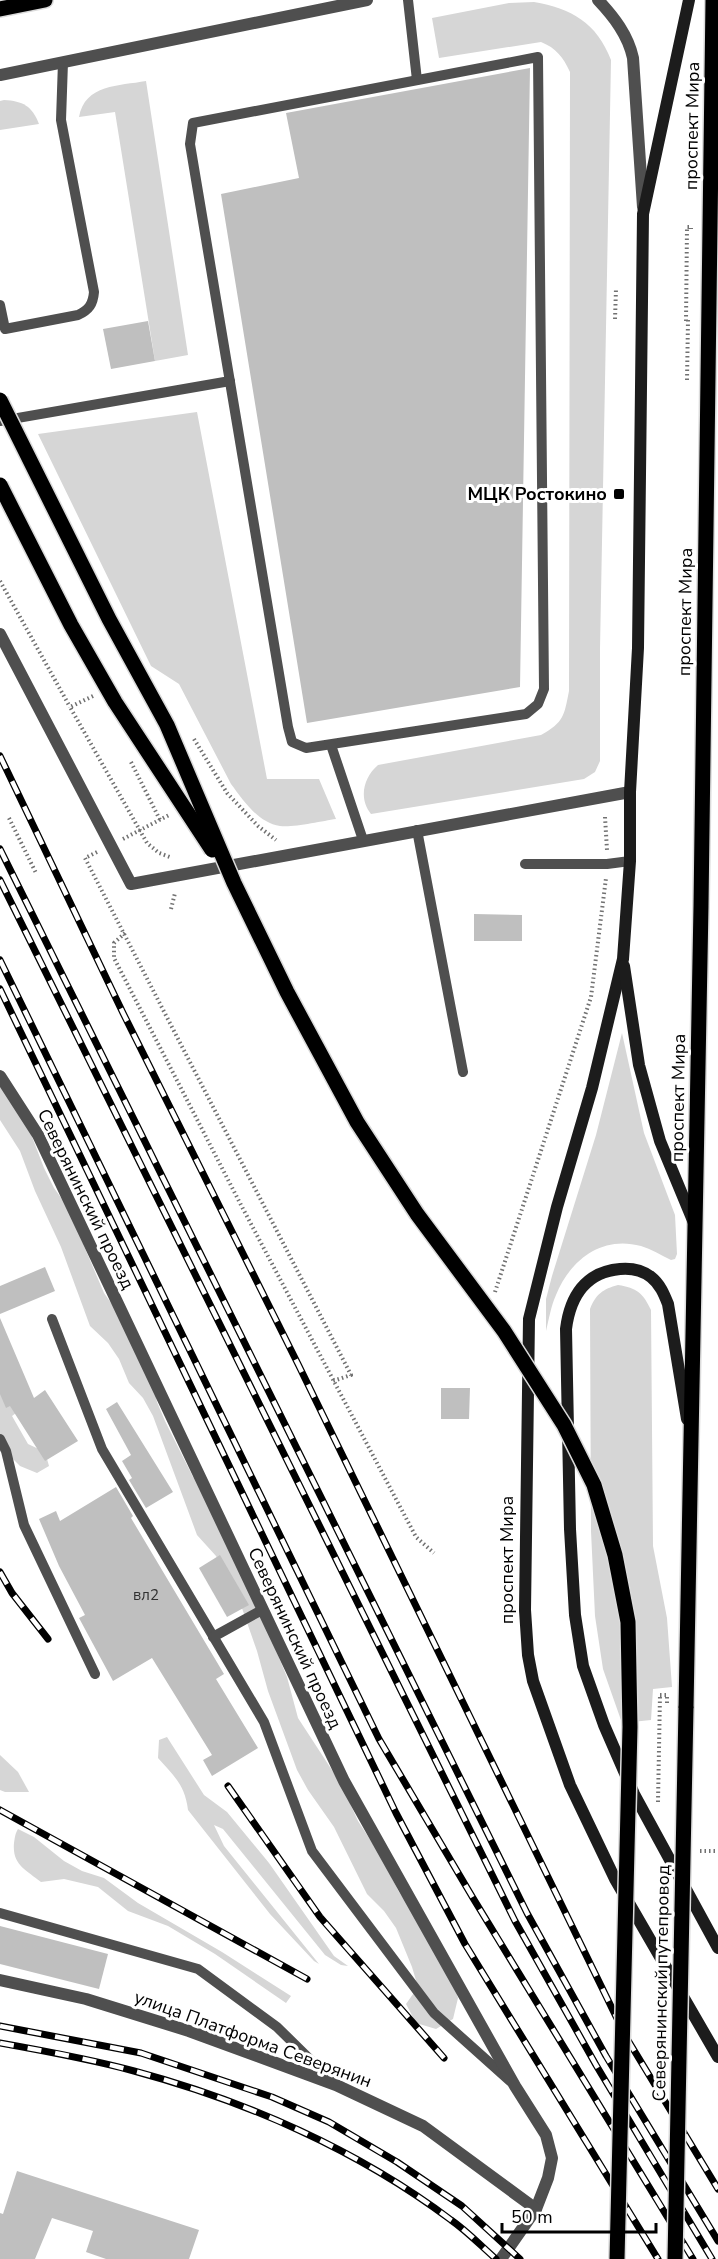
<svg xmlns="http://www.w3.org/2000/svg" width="718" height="2259" font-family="'Nunito Sans',sans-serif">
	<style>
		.green { fill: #d6d6d6 }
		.building { fill: #bfbfbf }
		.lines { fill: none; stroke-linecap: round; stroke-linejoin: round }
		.primary-casing { stroke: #dbdbdb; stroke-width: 18 }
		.path { stroke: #717171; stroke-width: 4; stroke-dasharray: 1.5 3; stroke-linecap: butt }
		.lane { stroke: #4f4f4f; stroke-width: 10 }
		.street { stroke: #4f4f4f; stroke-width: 12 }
		.secondary { stroke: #1c1c1c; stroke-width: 12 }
		.primary { stroke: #000; stroke-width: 15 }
		.rail-casing { stroke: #000; stroke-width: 7 }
		.rail { stroke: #fff; stroke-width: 4.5; stroke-dasharray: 14; stroke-linecap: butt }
		.primary-bridge-casing { stroke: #dbdbdb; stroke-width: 18; stroke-linecap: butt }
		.path-bridge { stroke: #717171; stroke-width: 4; stroke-dasharray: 1.5 3; stroke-linecap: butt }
		.primary-bridge { stroke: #000; stroke-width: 15 }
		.poi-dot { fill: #000; stroke: #fff; stroke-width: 2 }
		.labels { text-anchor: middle; stroke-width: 6; stroke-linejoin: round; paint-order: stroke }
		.number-label { font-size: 15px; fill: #303030 }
		.street-label { font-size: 18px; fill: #000; stroke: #fff }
		.poi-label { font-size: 18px; font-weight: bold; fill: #000; stroke: #fff; text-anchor: end }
	</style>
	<rect width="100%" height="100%" fill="#fff"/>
	<g class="green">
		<path d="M534,2C571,8 597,23 611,60L600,649V761L595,772L584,779L371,814C358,798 364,777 378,765L541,735C564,722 564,716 569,691L570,72C563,57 556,48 541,42L439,58L432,18L509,3Z"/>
		<path d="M146,81L188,355L155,361L115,112L79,117C85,84 119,86 146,81Z"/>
		<path d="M4,100C23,101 32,106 39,124L0,130V101Z"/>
		<path d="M197,412L267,779H319L336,819C322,821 292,828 280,826C258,823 243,800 231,784L179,684L151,666L38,434Z"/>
		<path d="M622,1033L644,1133L675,1215L677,1254L675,1259L671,1260C661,1255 651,1249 641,1246C602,1235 570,1260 556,1295C551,1306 549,1319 546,1331V1299L552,1276L596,1135Z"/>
		<polygon points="0,1071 14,1090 44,1168 54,1188 67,1206 104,1293 139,1343 149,1361 157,1402 165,1421 193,1477 202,1483 239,1562 287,1677 298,1718 341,1784 358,1821 380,1855 399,1892 422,1925 452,1979 458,1998 453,2019 436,2029 416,2023 406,2004 418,1987 412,1967 396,1928 384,1911 367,1894 334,1827 308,1790 297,1770 268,1691 257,1651 236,1591 216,1556 197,1535 153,1416 143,1398 129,1383 119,1359 108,1343 90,1326 61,1247 35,1191 20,1151 0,1120"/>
		<path d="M618,1285C637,1288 643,1293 651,1310L653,1546L667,1618L672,1687L653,1689L651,1720L622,1723L603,1669L595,1616L591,1531L590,1309C596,1294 603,1289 618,1285Z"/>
		<polygon points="0,1387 20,1410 12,1416 28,1444 45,1452 49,1466 37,1473 20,1466 0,1446"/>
		<path d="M167,1737L204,1795L227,1812L269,1863L334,1956L348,1966L341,1965L325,1955L223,1829L214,1825L224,1846L319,1964L314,1961L270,1914L188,1810C185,1785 174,1776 158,1758L159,1740Z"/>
		<polygon points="0,1755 18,1772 29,1792 5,1792 0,1790"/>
		<path d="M18,1829L34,1837L64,1861L82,1871L104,1878L138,1903L222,1952L291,1996L286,2003L215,1954L168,1926L128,1911L98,1887L64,1879L41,1882C26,1870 12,1865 14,1843C15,1837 15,1834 18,1829Z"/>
	</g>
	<g class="building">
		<polygon points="530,68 520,687 307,723 221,194 299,178 286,113"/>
		<polygon points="148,321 155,361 111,369 103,329"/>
		<polygon points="474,914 522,915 522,941 474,941"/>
		<polygon points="45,1267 55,1291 0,1314 0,1286"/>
		<polygon points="0,1318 34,1398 45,1390 78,1441 45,1461 10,1406 6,1408 0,1394"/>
		<polygon points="441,1388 470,1388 469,1419 441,1419"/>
		<polygon points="117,1402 173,1492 146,1508 129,1480 132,1478 122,1461 131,1455 106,1409"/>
		<polygon points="116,1487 133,1516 131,1518 224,1674 216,1679 258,1748 212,1776 203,1760 212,1755 152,1658 113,1681 79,1618 85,1615 59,1566 39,1519 56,1511 60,1521"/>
		<polygon points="220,1555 249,1605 227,1617 199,1568"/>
		<polygon points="0,1926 108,1954 99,1989 0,1964"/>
		<polygon points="17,2171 199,2230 189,2259 106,2259 86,2252 93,2231 52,2218 35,2259 0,2259 0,2213 3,2214"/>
	</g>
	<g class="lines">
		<g class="primary-casing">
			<g id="primary">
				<polyline points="0,9 45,0"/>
				<polyline points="686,1708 701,906 713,0"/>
			</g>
		</g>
		<g class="path">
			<polyline points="615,319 616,289"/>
			<polyline points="686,321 687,227 691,227 691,229"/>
			<polyline points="687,380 688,320"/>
			<polyline points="0,581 70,707"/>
			<polyline points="93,696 70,707 147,843 159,853 170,857"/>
			<polyline points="194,739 227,793 258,826 276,840"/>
			<polyline points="131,762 160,820"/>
			<polyline points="605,817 607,850"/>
			<polyline points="9,818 36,873"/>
			<polyline points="123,839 169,815"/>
			<polyline points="97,852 85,858 351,1375 333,1381"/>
			<polyline points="171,909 175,893"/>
			<polyline points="125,933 114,943 114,958 241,1205 416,1537 434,1553"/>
			<polyline points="495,1292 591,997 606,878"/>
			<polyline points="658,1802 660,1695"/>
			<polyline points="700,1851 718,1851"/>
		</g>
		<g class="lane">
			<polyline points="408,0 417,80"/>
			<polygon points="538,57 544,689 538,704 526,714 306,748 292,742 288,727 190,144 193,123"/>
			<path d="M0,305L5,329L78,315C89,310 93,304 94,292L61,120L63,62"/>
			<polyline points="0,421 230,381"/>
			<polyline points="331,745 363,840"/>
			<polyline points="417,830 463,1072"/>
			<polyline points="525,864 607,864 630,861"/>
			<polyline points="52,1319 102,1449 264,1722 312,1851 434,2013 510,2081"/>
			<polyline points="0,1439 6,1451 24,1525 95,1674"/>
			<polyline points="213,1637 262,1610"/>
			<polyline points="0,1913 198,1969 277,2027 336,2085"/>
		</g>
		<g class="street">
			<path d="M598,0C614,17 628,35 633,58L643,207"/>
			<polyline points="0,75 367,0"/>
			<polyline points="0,634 131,884 630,792"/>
			<polyline points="0,1076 38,1135 344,1781 515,2086 546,2135 552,2158 548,2178 536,2209 501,2259"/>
			<polyline points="0,1980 86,1999 189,2031 336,2085 423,2126 536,2209"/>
		</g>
		<g class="secondary">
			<polyline points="689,0 643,214 638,648 630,792 630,861 623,959 592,1088 557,1207 529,1319 525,1610 528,1655 533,1681 570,1785 615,1879 718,2057"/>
			<polyline points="624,966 639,1065 660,1141 694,1223"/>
			<path d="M687,1419L668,1304C664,1294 660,1284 651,1277C642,1270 631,1268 620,1269C585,1272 570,1297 566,1329L570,1529L575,1615L583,1666L604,1725L634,1794L718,1948"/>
		</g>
		<use href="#primary" class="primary"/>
		<g class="rail-casing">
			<g id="rail">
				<polyline points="0,756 123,1013 298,1364 626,2037 718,2189"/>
				<polyline points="0,849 527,1913 606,2056 718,2241"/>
				<polyline points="0,880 515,1921 596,2065 712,2259"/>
				<polyline points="0,960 379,1739 473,1898 693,2259"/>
				<polyline points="0,989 396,1813 465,1944 658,2259"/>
				<polyline points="0,1572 12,1593 48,1639"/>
				<polyline points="228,1786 320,1917 444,2058"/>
				<polyline points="0,1810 307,1979"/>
				<polyline points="0,2026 141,2053 272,2097 329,2122 397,2162 462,2206 520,2259"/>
				<path d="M0,2043C45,2051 90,2059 134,2071C246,2101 358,2150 451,2220C467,2231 481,2246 496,2259"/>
			</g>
		</g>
		<use href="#rail" class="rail"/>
		<g class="primary-bridge-casing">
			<g id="primary-bridge">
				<polyline points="0,400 109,619 167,725 234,883 287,992 357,1122 417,1214 504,1331 564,1425 594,1485 615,1555 628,1622 630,1727 617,2259"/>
				<polyline points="0,485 71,625 115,702 212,850"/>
				<polyline points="675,2259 686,1708"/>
			</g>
		</g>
		<polyline class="path-bridge" points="660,1695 667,1695 667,1706"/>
		<use href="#primary-bridge" class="primary-bridge"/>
	</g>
	<rect class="poi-dot" x="613" y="488" width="12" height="12" rx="3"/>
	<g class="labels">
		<g class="number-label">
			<text x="146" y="1600">вл2</text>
		</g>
		<g class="street-label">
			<text transform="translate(692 126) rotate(-89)" y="6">проспект Мира</text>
			<text transform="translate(685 612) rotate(-89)" y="6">проспект Мира</text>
			<text transform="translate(678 1098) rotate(-89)" y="6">проспект Мира</text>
			<text transform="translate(86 1199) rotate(64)" y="6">Северянинский проезд</text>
			<text transform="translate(507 1560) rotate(-90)" y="6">проспект Мира</text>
			<text transform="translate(295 1638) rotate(65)" y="6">Северянинский проезд</text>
			<text transform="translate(661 1983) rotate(-89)" y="6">Северянинский путепровод</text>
			<text transform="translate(253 2039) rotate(20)" y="6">улица Платформа Северянин</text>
		</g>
		<g class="poi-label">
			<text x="607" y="500">МЦК Ростокино</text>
		</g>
	</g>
	<path d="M502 2223v9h154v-9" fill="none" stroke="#000000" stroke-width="3"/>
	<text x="511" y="2223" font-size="18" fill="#000000" stroke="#ffffff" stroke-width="4.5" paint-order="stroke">50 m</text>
</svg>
